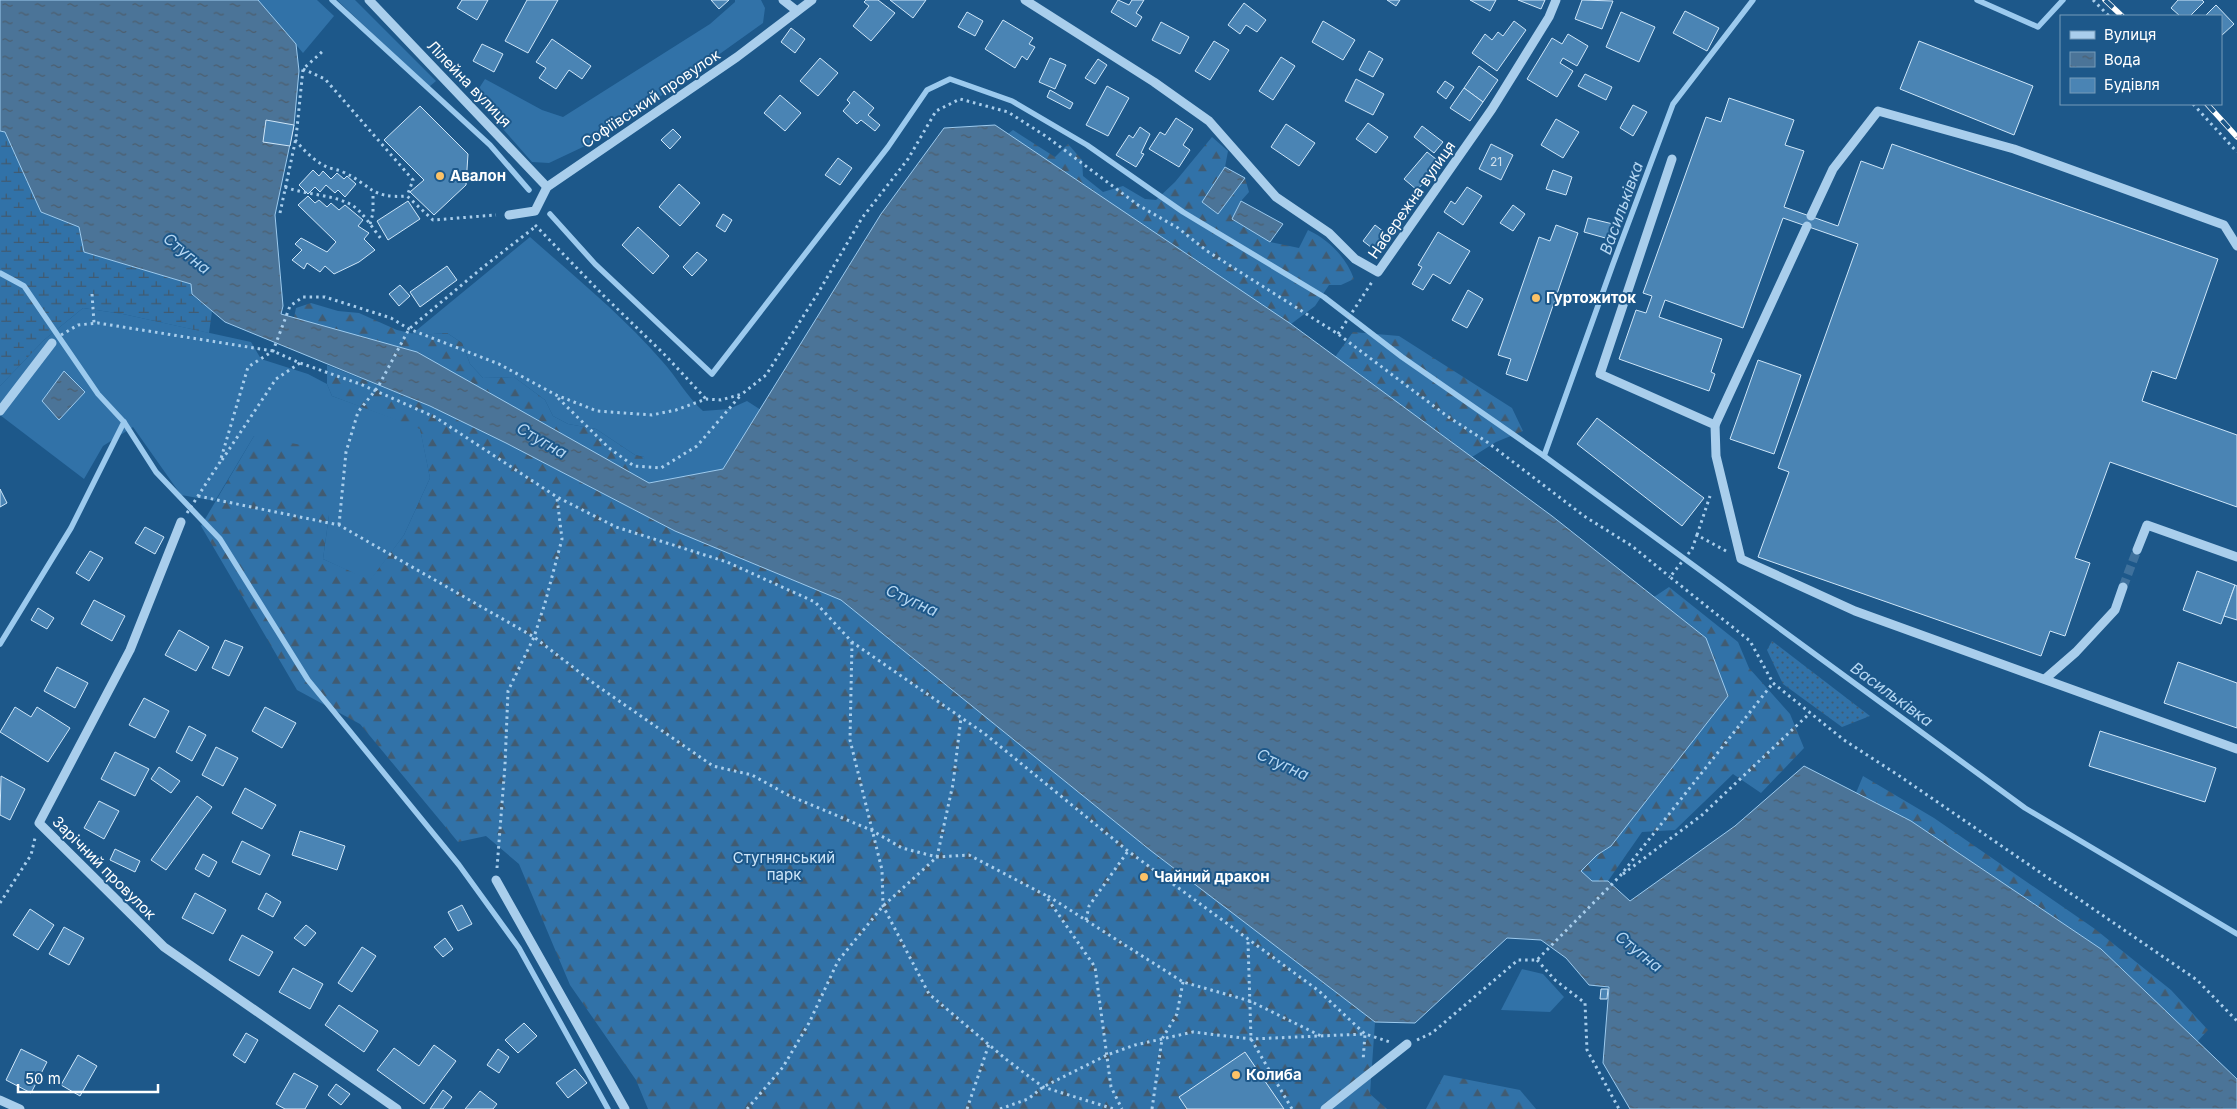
<svg xmlns="http://www.w3.org/2000/svg" width="2237" height="1109" font-family="Inter,sans-serif">
	<style>
		.grass { fill: #3172a8 }
		.forest { fill: url(#forest-firs) }
		.wetland { fill: url(#wetland-marsh) }
		.park { fill: url(#park-dots) }
		.water { fill: url(#water-ripples); stroke: #9ccaee }
		.lines { fill: none; stroke-linecap: round; stroke-linejoin: round }
		.stream { stroke: #9ccaee; stroke-width: 5.5 }
		.building { fill: #4a84b4; stroke: #cee6f9 }
		.minor-tunnel { stroke: #3f719c; stroke-width: 9; stroke-dasharray: 9 4.5; stroke-linecap: butt }
		.path { stroke: #a9ceec; stroke-width: 3; stroke-dasharray: 2.5 4; stroke-linecap: butt }
		.minor { stroke: #a9ceec; stroke-width: 9 }
		.rail-casing { stroke: #fff; stroke-width: 5.5 }
		.rail { stroke: #1d588a; stroke-width: 4; stroke-dasharray: 11; stroke-linecap: butt }
		.poi-dot { fill: #fbc267; stroke: #1d588a; stroke-width: 2 }
		.labels { text-anchor: middle; stroke-width: 4; stroke-linejoin: round; paint-order: stroke }
		.number-label { font-size: 12px; fill: #d2e0ec }
		.street-label { font-size: 15px; fill: #fff; stroke: #1d588a }
		.poi-label { font-size: 15px; font-weight: bold; fill: #fff; stroke: #1d588a; text-anchor: start }
		.park-label { font-size: 15px; fill: #cee6f9; stroke: #1d588a }
		.water-label { font-size: 16px; font-style: italic; fill: #b5d7f3; stroke: #1d588a }
	</style>
	<defs>
		<pattern id="forest-firs" width="22" height="20" patternUnits="userSpaceOnUse" patternTransform="scale(1.25)"><rect width="22" height="20" fill="#3172a8"/><path d="M5 1l3.5 6h-7zM16 11l3.5 6h-7z" fill="#415b71"/></pattern>
		<pattern id="wetland-marsh" width="20" height="14" patternUnits="userSpaceOnUse" patternTransform="scale(1.25)"><rect width="20" height="14" fill="#3172a8"/><path d="M1 5h8M5 5V1M11 12h8M15 12V8" fill="none" stroke="#415b71"/></pattern>
		<pattern id="park-dots" width="8" height="8" patternUnits="userSpaceOnUse" patternTransform="scale(1.25)"><rect width="8" height="8" fill="#3172a8"/><path d="M2 2h.1M6 6h.1" fill="none" stroke="#415b71" stroke-width="1.8" stroke-linecap="round"/></pattern>
		<pattern id="water-ripples" width="26" height="14" patternUnits="userSpaceOnUse" patternTransform="scale(1.25)"><rect width="26" height="14" fill="#4b7498"/><path d="M2 4q2-2 4 0t4 0M15 11q2-2 4 0t4 0" fill="none" stroke="#4c5e6e"/></pattern>
	</defs>
	<rect width="100%" height="100%" fill="#1d588a"/>
	<g class="grass">
		<polygon points="258,0 317,0 334,16 303,53"/>
		<polygon points="337,0 355,0 436,81 429,87"/>
		<polygon points="735,0 761,0 765,8 763,23 602,138 549,163 532,162 474,96 485,79 542,110 563,117 710,24 735,2"/>
		<path d="M530,237C575,277 623,316 662,361C677,377 686,396 703,411L729,409L747,401L761,410L723,469L649,483L645,482L644,457L635,455L596,429L568,424L553,416L545,400L514,377L483,378L470,364L462,343L447,333L419,335L412,334Z"/>
		<polygon points="83,308 123,314 251,342 261,359 308,374 327,384 332,396 420,428 430,478 404,535 370,581 323,559 329,515 254,436 215,501 181,495 133,427 103,446 84,479 0,415 0,386 44,340"/>
		<polygon points="1522,969 1543,974 1564,997 1550,1012 1501,1010"/>
	</g>
	<g class="forest">
		<path d="M1013,130L1055,157L1068,144L1082,160L1083,176L1103,192L1123,186L1145,199L1156,200L1175,182L1212,137L1228,151L1225,167L1202,202L1218,214L1245,178L1249,192L1241,201L1270,242L1299,248L1308,230C1329,240 1346,257 1354,279L1341,285H1329L1315,306L1291,324L1180,276L993,145Z"/>
		<polygon points="311,303 338,311 359,313 397,330 419,335 447,333 462,343 470,364 483,378 514,377 545,400 553,416 568,424 596,429 635,455 644,457 648,476 640,489 294,318 296,308"/>
		<polygon points="1353,332 1399,336 1512,408 1523,431 1496,442 1472,457 1335,357"/>
		<polygon points="327,365 430,406 506,443 675,531 841,600 1150,850 1375,1022 1370,1094 1387,1109 648,1109 636,1080 570,985 519,864 486,836 458,842 360,724 297,690 201,526 254,436 328,450 329,515 323,559 370,580 404,535 430,478 420,429 332,396 327,384"/>
		<polygon points="1669,587 1738,642 1749,668 1790,714 1804,748 1761,793 1733,774 1675,830 1642,832 1608,881 1592,881 1581,871 1597,855 1611,846 1727,697 1706,638 1654,597"/>
		<polygon points="1863,776 1934,818 2095,929 2171,990 2208,1030 2197,1042 2101,949 1911,821 1856,793"/>
		<polygon points="1444,1075 1520,1090 1536,1109 1426,1109"/>
	</g>
	<polygon class="wetland" points="0,131 5,132 41,212 79,227 84,252 191,284 192,295 212,311 209,333 123,314 83,308 44,340 0,386"/>
	<polygon class="park" points="1772,641 1870,716 1842,727 1783,684 1767,650"/>
	<g class="water">
		<polygon points="0,0 258,0 296,44 299,71 294,125 275,215 283,306 281,314 417,352 649,483 723,469 881,214 944,128 995,125 1291,324 1552,516 1706,638 1728,696 1611,846 1597,855 1581,871 1592,881 1608,881 1630,901 1735,826 1804,766 1911,821 2101,949 2237,1079 2237,1109 1630,1109 1603,1063 1609,987 1589,985 1566,958 1541,940 1507,938 1415,1023 1375,1022 1150,850 841,600 675,531 506,443 430,406 225,322 192,294 191,284 84,252 79,227 41,212 5,132 0,131"/>
		<polygon points="1225,167 1245,178 1218,214 1202,202"/>
		<polygon points="1241,201 1283,224 1270,242 1232,219"/>
		<polygon points="64,371 85,392 59,420 42,401"/>
	</g>
	<g class="lines">
		<g class="stream">
			<polyline points="332,0 490,145 529,190"/>
			<polyline points="1977,0 2038,27 2063,0"/>
			<polyline points="550,214 595,264 712,374 888,147 927,90 950,79 1012,101 1087,145 1183,212 1324,297 1402,357 1544,456 2025,808 2237,934"/>
			<polyline points="0,273 24,286 98,394 124,422 71,528 0,644"/>
			<polyline points="124,422 156,472 220,539 308,680 459,865 519,948 608,1109"/>
			<polyline points="1544,456 1613,264 1673,104 1753,0"/>
		</g>
	</g>
	<g class="building">
		<polygon points="462,0 488,0 477,20 457,8"/>
		<polygon points="527,0 558,0 528,53 505,41"/>
		<polygon points="711,0 729,0 719,9"/>
		<polygon points="866,0 878,0 895,13 871,41 853,26 869,6 864,2"/>
		<polygon points="890,0 926,0 913,18"/>
		<polygon points="1118,0 1129,5 1132,0 1144,0 1136,13 1142,17 1136,27 1111,12"/>
		<polygon points="1387,0 1400,0 1396,6"/>
		<polygon points="1470,0 1496,0 1490,11"/>
		<polygon points="1518,0 1545,0 1541,9"/>
		<polygon points="1582,0 1613,1 1602,29 1575,19"/>
		<polygon points="2178,0 2202,0 2204,2 2190,16 2180,16 2171,8"/>
		<polygon points="1244,3 1266,20 1257,32 1246,25 1240,34 1228,25"/>
		<polygon points="2216,5 2234,24 2221,36 2221,16 2205,16"/>
		<polygon points="1685,11 1719,28 1707,51 1673,33"/>
		<polygon points="967,12 983,21 975,36 958,27"/>
		<polygon points="1621,12 1655,27 1639,62 1606,47"/>
		<polygon points="1003,20 1033,38 1029,44 1035,47 1027,60 1022,56 1015,68 985,49"/>
		<polygon points="1323,21 1355,40 1343,60 1312,42"/>
		<polygon points="1514,21 1526,30 1497,71 1472,53 1485,34 1492,40 1498,32 1503,36"/>
		<polygon points="1161,22 1189,37 1180,54 1152,40"/>
		<polygon points="791,28 805,39 795,53 781,42"/>
		<polygon points="1568,34 1588,46 1577,66 1563,58 1560,63 1573,71 1557,97 1527,79 1552,38 1562,44"/>
		<polygon points="552,39 591,66 582,79 569,70 556,89 539,78 546,68 536,62"/>
		<polygon points="1214,41 1229,50 1210,80 1195,71"/>
		<polygon points="1919,41 2033,86 2014,135 1900,89"/>
		<polygon points="482,44 503,54 494,72 473,61"/>
		<polygon points="1369,51 1383,59 1373,77 1359,70"/>
		<polygon points="1281,57 1295,66 1273,100 1259,91"/>
		<polygon points="820,58 838,73 818,96 800,81"/>
		<polygon points="1050,58 1066,65 1055,89 1039,82"/>
		<polygon points="1098,59 1107,65 1095,84 1085,78"/>
		<polygon points="1479,66 1498,80 1483,102 1464,88"/>
		<polygon points="1585,74 1612,87 1606,100 1578,86"/>
		<polygon points="1356,79 1384,94 1373,115 1345,101"/>
		<polygon points="1445,81 1454,87 1446,99 1437,92"/>
		<polygon points="1107,86 1129,98 1108,136 1086,125"/>
		<polygon points="1464,88 1483,102 1470,121 1450,108"/>
		<polygon points="1050,90 1073,103 1070,109 1047,97"/>
		<polygon points="854,91 874,108 868,115 880,125 875,131 861,120 857,124 843,111 850,103 847,100"/>
		<polygon points="780,95 801,113 785,131 764,113"/>
		<polygon points="1729,98 1794,120 1785,145 1804,151 1784,207 1838,226 1861,161 1883,169 1892,144 2218,259 2176,379 2152,371 2142,401 2237,435 2237,507 2110,462 2075,558 2090,563 2065,636 2050,631 2041,656 1758,557 1789,472 1778,468 1858,244 1783,218 1743,328 1665,300 1659,317 1722,339 1711,372 1715,374 1709,391 1619,359 1636,310 1646,313 1652,296 1643,293 1706,117 1721,122"/>
		<polygon points="1633,105 1647,112 1633,136 1620,128"/>
		<polygon points="420,106 468,154 466,185 434,215 410,192 424,180 384,140"/>
		<polygon points="1176,118 1193,129 1183,145 1190,150 1179,167 1149,149 1160,132 1165,135"/>
		<polygon points="1556,119 1579,132 1563,158 1541,145"/>
		<polygon points="266,120 294,125 290,146 263,142"/>
		<polygon points="1368,123 1388,137 1376,153 1356,139"/>
		<polygon points="1286,124 1315,143 1299,166 1271,147"/>
		<polygon points="1422,126 1443,142 1434,153 1414,137"/>
		<polygon points="1140,127 1150,134 1141,153 1144,154 1136,167 1116,155 1129,135 1133,138"/>
		<polygon points="673,129 681,137 670,149 661,140"/>
		<polygon points="1491,144 1513,155 1501,180 1479,169"/>
		<polygon points="1427,152 1441,163 1417,190 1404,179"/>
		<polygon points="838,158 852,168 840,185 825,175"/>
		<polygon points="313,170 319,176 323,171 331,179 337,173 344,179 347,176 356,184 345,197 338,190 335,193 326,185 320,192 315,187 308,194 299,185"/>
		<polygon points="1553,170 1572,177 1566,195 1546,189"/>
		<polygon points="679,184 700,203 680,226 659,207"/>
		<polygon points="1467,187 1482,196 1463,225 1444,212 1451,201 1455,204"/>
		<polygon points="308,196 315,203 319,200 327,207 331,203 339,210 345,205 363,220 358,226 369,233 364,239 375,250 359,262 334,274 325,266 320,272 307,263 304,269 292,260 302,250 295,244 301,238 327,252 336,242 298,205"/>
		<polygon points="408,201 420,219 388,240 377,221"/>
		<polygon points="1513,205 1525,214 1513,231 1500,223"/>
		<polygon points="723,214 732,220 725,232 716,226"/>
		<polygon points="1588,218 1613,224 1609,239 1584,232"/>
		<polygon points="1375,225 1388,235 1376,251 1363,241"/>
		<polygon points="1556,225 1578,233 1527,381 1506,374 1511,359 1498,355 1539,237 1550,241"/>
		<polygon points="638,227 669,256 653,274 622,245"/>
		<polygon points="1438,232 1470,251 1450,284 1433,274 1423,290 1412,284 1422,267 1418,265"/>
		<polygon points="697,252 707,260 692,276 683,267"/>
		<polygon points="447,266 457,280 420,307 410,292"/>
		<polygon points="400,285 410,296 399,306 389,294"/>
		<polygon points="1468,290 1483,299 1467,328 1452,320"/>
		<polygon points="1758,360 1801,375 1774,454 1730,439"/>
		<polygon points="1597,418 1704,498 1682,526 1577,444"/>
		<polygon points="0,489 7,503 0,507"/>
		<polygon points="145,527 164,537 155,554 135,543"/>
		<polygon points="90,551 103,558 89,581 76,573"/>
		<polygon points="2197,571 2235,585 2221,624 2183,610"/>
		<polygon points="2235,585 2237,586 2237,620 2224,616"/>
		<polygon points="94,600 125,616 112,641 81,624"/>
		<polygon points="38,608 54,618 47,629 31,620"/>
		<polygon points="179,630 209,647 196,671 165,655"/>
		<polygon points="225,640 243,647 229,676 212,668"/>
		<polygon points="2178,662 2237,683 2237,728 2164,703"/>
		<polygon points="57,667 88,683 75,708 44,691"/>
		<polygon points="144,698 169,711 155,738 129,725"/>
		<polygon points="15,707 31,717 37,707 70,728 48,762 0,732"/>
		<polygon points="265,707 296,723 282,748 252,731"/>
		<polygon points="189,726 206,735 192,761 176,752"/>
		<polygon points="2100,731 2216,768 2205,802 2089,766"/>
		<polygon points="216,747 238,758 223,786 202,775"/>
		<polygon points="115,752 149,769 135,796 101,779"/>
		<polygon points="159,767 180,781 171,793 151,779"/>
		<polygon points="1,776 25,789 10,820 0,815"/>
		<polygon points="245,788 276,805 262,829 232,813"/>
		<polygon points="197,796 212,807 166,870 151,860"/>
		<polygon points="99,801 119,811 104,839 84,828"/>
		<polygon points="300,831 345,846 337,870 292,855"/>
		<polygon points="242,841 270,855 260,875 232,862"/>
		<polygon points="115,849 140,861 135,872 110,860"/>
		<polygon points="203,854 217,862 209,877 195,869"/>
		<polygon points="195,893 226,910 213,934 182,918"/>
		<polygon points="266,893 281,902 273,917 258,909"/>
		<polygon points="462,905 472,924 458,931 448,912"/>
		<polygon points="30,909 54,925 38,950 13,935"/>
		<polygon points="306,925 316,933 305,946 294,938"/>
		<polygon points="64,927 84,938 69,965 49,954"/>
		<polygon points="242,935 273,952 259,976 229,960"/>
		<polygon points="445,938 453,949 443,957 434,947"/>
		<polygon points="362,947 376,956 352,992 338,983"/>
		<polygon points="293,968 323,984 310,1009 279,992"/>
		<polygon points="1601,989 1608,989 1607,999 1600,999"/>
		<polygon points="339,1005 378,1031 364,1052 325,1025"/>
		<polygon points="524,1023 537,1036 518,1053 505,1040"/>
		<polygon points="246,1033 258,1040 245,1063 233,1055"/>
		<polygon points="434,1045 456,1061 424,1104 377,1070 394,1048 419,1066"/>
		<polygon points="21,1049 47,1062 31,1093 6,1080"/>
		<polygon points="498,1049 509,1057 499,1073 487,1065"/>
		<polygon points="1245,1052 1284,1109 1187,1109 1179,1097"/>
		<polygon points="78,1055 97,1066 80,1096 61,1085"/>
		<polygon points="575,1069 587,1083 568,1098 556,1083"/>
		<polygon points="294,1073 318,1086 305,1109 285,1109 276,1104"/>
		<polygon points="336,1084 350,1094 341,1105 328,1095"/>
		<polygon points="443,1090 452,1097 443,1109 430,1109"/>
		<polygon points="480,1091 497,1104 493,1109 465,1109"/>
	</g>
	<g class="lines">
		<polyline class="minor-tunnel" points="2123,587 2137,550"/>
		<g class="path">
			<polyline points="2093,0 2109,16"/>
			<polyline points="303,69 325,79 413,180 407,196"/>
			<polyline points="2193,104 2237,152"/>
			<path d="M295,140C304,150 313,160 325,166C330,169 337,169 343,172C372,185 370,199 407,196L433,220L496,215"/>
			<path d="M285,187C306,195 330,194 350,204C362,210 373,229 382,240"/>
			<polyline points="280,213 296,138 303,69 323,51"/>
			<polyline points="370,224 373,213 373,193"/>
			<polyline points="535,225 603,295 666,356 706,399"/>
			<polyline points="92,294 94,323"/>
			<polyline points="1338,334 1372,282"/>
			<polyline points="61,335 78,325 98,323 273,351 300,363 360,384 435,417 557,497 616,527 727,562 815,602 852,642 985,734 1128,851 1319,991 1365,1034 1390,1042"/>
			<polyline points="558,398 609,448 634,466 661,468 697,446 740,396"/>
			<polyline points="222,460 276,379 300,363"/>
			<polyline points="198,496 339,525 534,637 596,685 713,766 752,775 788,795 871,830 902,848 937,857 969,855 1045,895 1095,967 1111,1087 1122,1109"/>
			<polyline points="187,513 220,462 248,367 273,351 290,306 303,297 325,297 391,318 409,329 499,364 556,395 597,411 652,415 676,410 706,399 721,400 742,394 766,375 818,293 862,218 908,159 936,111 960,99 1008,112 1047,137 1138,205 1178,228 1207,251 1338,334 1447,416 1487,442 1584,516 1632,546 1670,577"/>
			<polyline points="339,525 346,452 358,412 378,387 409,329 482,268 535,227"/>
			<polyline points="1697,535 1710,496"/>
			<polyline points="1726,551 1697,535 1692,549 1670,577 1750,641 1773,683 1844,740 1898,775 2197,980 2237,1021"/>
			<polyline points="852,642 850,740 882,870 883,906 929,994 1007,1060 1043,1087 1114,1109"/>
			<polyline points="497,868 505,765 508,691 534,637 545,603 562,539 557,498"/>
			<polyline points="1623,874 1702,815 1810,713"/>
			<polyline points="1048,896 1183,982 1250,1001 1321,1036"/>
			<polyline points="0,903 31,855 35,838"/>
			<polyline points="1086,920 1089,906 1128,851"/>
			<polyline points="1248,942 1251,1039 1292,1109"/>
			<polyline points="1537,960 1555,980 1585,1003 1587,1050 1619,1109"/>
			<polyline points="1417,1040 1432,1033 1518,960 1537,960 1620,876 1773,683"/>
			<polyline points="747,1109 783,1067 809,1023 838,961 883,906 937,857 953,784 961,718"/>
			<polyline points="967,1109 989,1044"/>
			<polyline points="1000,1109 1028,1099 1043,1087 1107,1055 1135,1045 1193,1032 1251,1039 1365,1034 1363,1061"/>
			<polyline points="1152,1109 1162,1039 1177,1014 1183,982"/>
		</g>
		<g class="minor">
			<polyline points="369,0 547,187"/>
			<polyline points="783,0 797,11"/>
			<polyline points="1025,0 1154,82 1209,121 1276,197 1329,233 1355,259 1378,272 1492,109 1549,17 1556,0"/>
			<polyline points="1672,159 1600,374 1715,425 1716,456 1741,559 1855,611 2237,749"/>
			<polyline points="509,215 535,211 547,187 737,57 812,0"/>
			<polyline points="1811,216 1833,169 1878,111 2014,149 2224,225 2237,246"/>
			<polyline points="0,411 52,343"/>
			<polyline points="1715,425 1807,226"/>
			<polyline points="181,522 130,650 39,823 164,947 397,1109"/>
			<polyline points="2137,550 2147,525 2237,557"/>
			<polyline points="2045,679 2076,652 2115,610 2123,587"/>
			<polyline points="496,880 625,1109"/>
			<polyline points="0,1100 20,1109"/>
			<polyline points="1325,1109 1407,1044"/>
		</g>
		<g class="rail-casing">
			<g id="rail">
				<polyline points="2105,0 2122,16"/>
				<polyline points="2207,104 2237,137"/>
			</g>
		</g>
		<use href="#rail" class="rail"/>
	</g>
	<g class="poi-dot">
		<circle cx="440" cy="176" r="5"/>
		<circle cx="1536" cy="298" r="5"/>
		<circle cx="1144" cy="877" r="5"/>
		<circle cx="1236" cy="1075" r="5"/>
	</g>
	<g class="labels">
		<g class="number-label">
			<text x="1496" y="166">21</text>
		</g>
		<g class="street-label">
			<text transform="translate(469 84) rotate(46)" y="5">Лілейна вулиця</text>
			<text transform="translate(651 99) rotate(-34)" y="5">Софіївський провулок</text>
			<text transform="translate(1412 200) rotate(-55)" y="5">Набережна вулиця</text>
			<text transform="translate(104 868) rotate(45)" y="5">Зарічний провулок</text>
		</g>
		<g class="poi-label">
			<text x="450" y="181">Авалон</text>
			<text x="1546" y="303">Гуртожиток</text>
			<text x="1154" y="882">Чайний дракон</text>
			<text x="1246" y="1080">Колиба</text>
		</g>
		<g class="park-label">
			<text x="784" y="863">Стугнянський<tspan x="784" dy="17">парк</tspan></text>
		</g>
		<g class="water-label">
			<text transform="translate(1621 208) rotate(-70)" y="6">Васильківка</text>
			<text transform="translate(187 253) rotate(39)" y="6">Стугна</text>
			<text transform="translate(542 440) rotate(30)" y="6">Стугна</text>
			<text transform="translate(912 600) rotate(24)" y="6">Стугна</text>
			<text transform="translate(1892 694) rotate(36)" y="6">Васильківка</text>
			<text transform="translate(1283 764) rotate(24)" y="6">Стугна</text>
			<text transform="translate(1639 951) rotate(39)" y="6">Стугна</text>
		</g>
	</g>
	<rect x="2060" y="15" width="162" height="90" fill="#1d588a" stroke="#779bb9"/>
	<rect x="2070" y="31" width="25" height="8" fill="#a9ceec" stroke="#779bb9"/>
	<text x="2104" y="40" font-size="15" fill="#ffffff">Вулиця</text>
	<rect x="2070" y="52" width="25" height="15" fill="url(#water-ripples)" stroke="#779bb9"/>
	<text x="2104" y="65" font-size="15" fill="#ffffff">Вода</text>
	<rect x="2070" y="78" width="25" height="15" fill="#4a84b4" stroke="#779bb9"/>
	<text x="2104" y="90" font-size="15" fill="#ffffff">Будівля</text>
	<path d="M18 1084v8h140v-8" fill="none" stroke="#ffffff" stroke-width="2.5"/>
	<text x="25" y="1084" font-size="15" fill="#ffffff" stroke="#1d588a" stroke-width="4" paint-order="stroke">50 m</text>
</svg>
